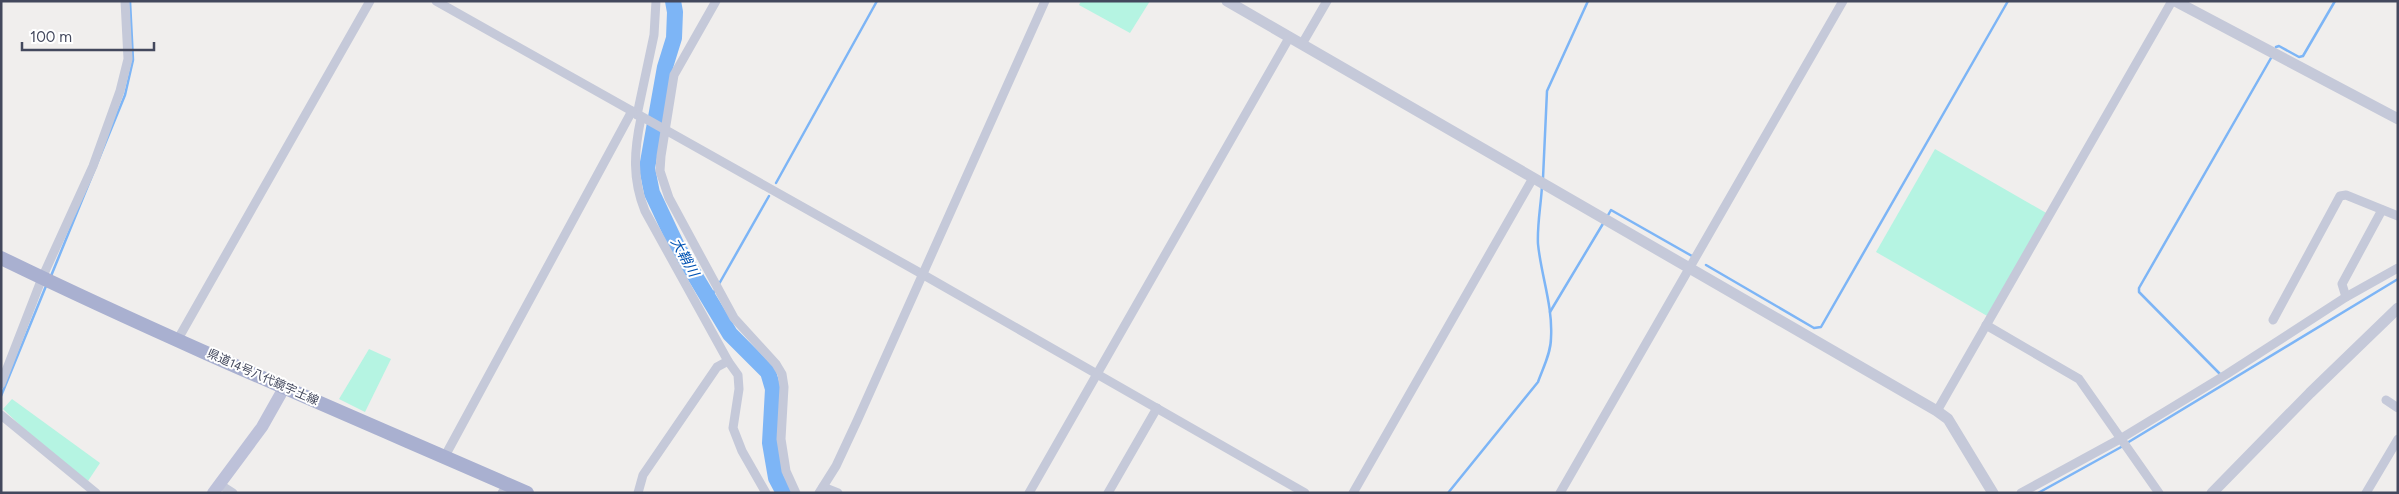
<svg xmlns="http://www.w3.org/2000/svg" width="2399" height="494" font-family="Figtree,'Noto Sans JP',sans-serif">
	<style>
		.green { fill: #b5f4e2 }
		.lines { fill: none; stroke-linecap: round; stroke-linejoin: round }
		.stream { stroke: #7db5f6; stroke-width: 2.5 }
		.river { stroke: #7db5f6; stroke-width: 16 }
		.minor { stroke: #c5c9d9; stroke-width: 9 }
		.tertiary { stroke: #c5c9d9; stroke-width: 11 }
		.secondary { stroke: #bdc1d9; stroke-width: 12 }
		.primary { stroke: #a9b0d0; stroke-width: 14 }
		.labels { text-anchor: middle; stroke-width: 4; stroke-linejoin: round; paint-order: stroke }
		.street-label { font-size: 12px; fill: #43485d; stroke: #fff }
		.water-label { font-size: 14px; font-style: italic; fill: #0052b3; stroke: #fff }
	</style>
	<rect width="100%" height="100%" fill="#f0eeed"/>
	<g class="green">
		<polygon points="1081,1 1150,1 1130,33 1079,5"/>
		<polygon points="1935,149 2048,214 1989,317 1876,252"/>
		<polygon points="369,349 391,359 365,412 339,399"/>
		<polygon points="12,399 100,463 88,481 42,446 3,409"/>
	</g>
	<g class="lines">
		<g class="stream">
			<polyline points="2276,47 2279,46 2299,57 2303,56 2335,1"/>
			<polyline points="1543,178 1547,91 1588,1"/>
			<polyline points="776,183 877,1"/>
			<polyline points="1607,217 1611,210 1692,256"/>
			<polyline points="1706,265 1814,328 1821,327 2008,1"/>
			<polyline points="51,276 125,95 133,60 130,1"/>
			<polyline points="719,284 769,196"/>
			<polyline points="710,299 715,290"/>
			<polyline points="1550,312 1604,222"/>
			<polyline points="2220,374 2139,292 2139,288 2271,58"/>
			<polyline points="1,396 46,286"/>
			<polyline points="2127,443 2398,279"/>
			<path d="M1448,493L1538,382C1543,368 1551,353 1551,338C1553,306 1541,275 1538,244C1537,225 1541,205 1542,186"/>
			<polyline points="2038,493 2123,446"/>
		</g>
		<polyline class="river" points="673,1 675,12 674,38 665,67 647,168 652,193 677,246 730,334 768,372 773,389 770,443 776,478 784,493"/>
		<g class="minor">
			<polyline points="436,1 922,274 1305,493"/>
			<polyline points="716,1 674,75 661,156 660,171 669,198 734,318 776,364 782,374 784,387 781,439 786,471 796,493"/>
			<polyline points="1302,44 1327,1"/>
			<polyline points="637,115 654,35 656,1"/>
			<path d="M641,118C634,151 632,179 645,211L728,361L738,375L739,389L733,428L742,451L766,493"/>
			<polyline points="2346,297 2342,284 2382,210"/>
			<polyline points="2273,320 2340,196 2346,195 2398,216"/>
			<polyline points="1986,325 2079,379 2159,493"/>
			<polyline points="178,339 370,1"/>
			<polyline points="1,384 42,278 93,166 120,91 128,59 125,1"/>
			<polyline points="2386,400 2398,408"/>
			<polyline points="1937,411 2172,1"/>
			<polyline points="1,415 96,493"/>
			<polyline points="445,456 632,111"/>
			<polyline points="219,484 233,493"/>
			<polyline points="823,487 838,493"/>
			<polyline points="502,493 508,484"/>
			<polyline points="638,493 643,475 717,367 728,361"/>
			<polyline points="819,493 836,466 857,421 1045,1"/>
			<polyline points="1029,493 1289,38"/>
			<polyline points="1108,493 1157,408"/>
			<polyline points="1353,493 1533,178"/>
			<polyline points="1560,493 1843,1"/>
			<polyline points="2021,493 2120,439 2227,374 2346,297 2398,268"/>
			<polyline points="2366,493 2398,439"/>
		</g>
		<g class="tertiary">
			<polyline points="1227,1 1937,411 1948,419 1993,493"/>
			<polyline points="2175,1 2398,119"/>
			<polyline points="2212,493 2310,393 2398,308"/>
		</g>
		<polyline class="secondary" points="213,493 262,427 284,388"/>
		<path class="primary" d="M1,258C174,342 351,416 527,493"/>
	</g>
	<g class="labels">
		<g class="street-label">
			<text transform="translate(263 377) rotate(24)" y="4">県道14号八代鏡宇土線</text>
		</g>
		<g class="water-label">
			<text transform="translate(685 257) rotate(61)" y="5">大鞘川</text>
		</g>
	</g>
	<rect width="2399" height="494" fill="none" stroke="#43485d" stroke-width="5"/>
	<path d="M22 42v8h132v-8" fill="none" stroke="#43485d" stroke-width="2.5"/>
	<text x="30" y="42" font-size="15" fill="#43485d" stroke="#ffffff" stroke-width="4" paint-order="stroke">100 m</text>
</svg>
